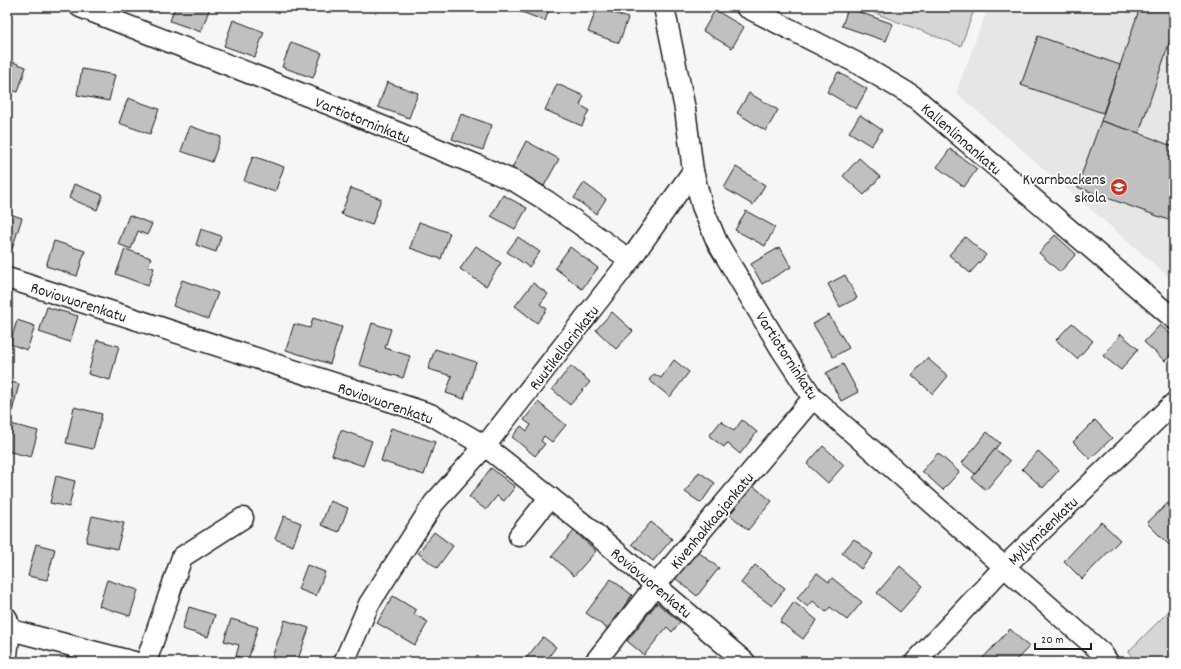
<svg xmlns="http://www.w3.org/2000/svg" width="1181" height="669" font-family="Dekko,sans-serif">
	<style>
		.built { fill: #e6e6e6 }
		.green { fill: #d6d6d6; stroke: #797979 }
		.building { fill: #c0c0c0; stroke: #1c1c1c }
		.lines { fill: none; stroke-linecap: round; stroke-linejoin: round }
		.minor-casing { stroke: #1c1c1c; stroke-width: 23 }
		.minor { stroke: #fff; stroke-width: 20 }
		.labels { text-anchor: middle; stroke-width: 3.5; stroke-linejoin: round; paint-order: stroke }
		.street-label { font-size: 16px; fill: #1c1c1c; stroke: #fff }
		.poi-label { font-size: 16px; fill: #1c1c1c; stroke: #fff; text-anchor: end }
	</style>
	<rect width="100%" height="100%" fill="#f6f6f6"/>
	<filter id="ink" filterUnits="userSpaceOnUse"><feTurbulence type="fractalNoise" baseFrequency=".025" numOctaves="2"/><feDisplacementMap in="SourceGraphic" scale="8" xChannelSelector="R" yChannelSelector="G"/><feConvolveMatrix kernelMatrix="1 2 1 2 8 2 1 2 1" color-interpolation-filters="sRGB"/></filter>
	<g filter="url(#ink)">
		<polygon class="built" points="988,7 1174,7 1174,281 956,93"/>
		<g class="green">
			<polygon points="859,7 975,7 961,46"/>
			<polygon points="1174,606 1174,662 1134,662 1129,651"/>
		</g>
		<g class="building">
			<polygon points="129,7 141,7 139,11"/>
			<polygon points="175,7 210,7 201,32 170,21"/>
			<polygon points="515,7 550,7 545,21 514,9"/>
			<polygon points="597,7 628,18 619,43 588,32"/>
			<polygon points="1140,7 1174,7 1174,29 1139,133 1101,121"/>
			<polygon points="848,8 893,24 886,41 842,26"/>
			<polygon points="715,10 744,27 732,48 703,31"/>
			<polygon points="233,20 264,32 255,57 224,46"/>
			<polygon points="1038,36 1120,65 1103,113 1021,85"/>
			<polygon points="291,42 322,53 313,78 282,67"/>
			<polygon points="7,60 26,67 18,92 7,89"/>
			<polygon points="82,69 115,75 109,101 77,95"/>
			<polygon points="838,72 867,89 856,109 827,92"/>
			<polygon points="387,82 418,93 409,118 378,107"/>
			<polygon points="557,84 584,96 580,105 589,110 582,126 545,110"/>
			<polygon points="749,93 778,110 766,131 737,113"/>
			<polygon points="128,98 159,109 150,134 119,123"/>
			<polygon points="461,114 492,125 483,150 452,139"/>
			<polygon points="860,115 882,130 871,146 849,132"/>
			<polygon points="1101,121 1139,133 1174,147 1174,222 1077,187"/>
			<polygon points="190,126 221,137 212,162 181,151"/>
			<polygon points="526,141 559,159 544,186 512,168"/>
			<polygon points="950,149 977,169 964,187 937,167"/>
			<polygon points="253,156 284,167 275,192 244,181"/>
			<polygon points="859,158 880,177 864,195 843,176"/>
			<polygon points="736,167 765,185 753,205 724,188"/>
			<polygon points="584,183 606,199 596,214 574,198"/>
			<polygon points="74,184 103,195 97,210 69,198"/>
			<polygon points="351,188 381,199 372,225 341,214"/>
			<polygon points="503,195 527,208 515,229 491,216"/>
			<polygon points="746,211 775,227 765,246 735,230"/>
			<polygon points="7,213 22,218 10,255 7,254"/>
			<polygon points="129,215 152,224 147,235 138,231 131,249 118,244"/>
			<polygon points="419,222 450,233 441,259 410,248"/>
			<polygon points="201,229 221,236 216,252 196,245"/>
			<polygon points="1055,235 1076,254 1060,272 1039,253"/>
			<polygon points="518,237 540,252 529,267 507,252"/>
			<polygon points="965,237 986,255 970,273 949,255"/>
			<polygon points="54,241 85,251 77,276 46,266"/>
			<polygon points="476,246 501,263 486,286 460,269"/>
			<polygon points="570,247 598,268 582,289 555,268"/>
			<polygon points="780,247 791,267 762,284 751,264"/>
			<polygon points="125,249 151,258 148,266 154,268 148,286 116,274"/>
			<polygon points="845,275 857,298 840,307 828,284"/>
			<polygon points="182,280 218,293 208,319 173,306"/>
			<polygon points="533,283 548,294 540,304 547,309 537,323 515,306"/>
			<polygon points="47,307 78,316 70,342 39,332"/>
			<polygon points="612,312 633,331 616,349 596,330"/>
			<polygon points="829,315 849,348 833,357 813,324"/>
			<polygon points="313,318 342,327 330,364 286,350 294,324 310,328"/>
			<polygon points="17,320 35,326 27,350 10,344"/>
			<polygon points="372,323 391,329 385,348 410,356 403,378 359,365"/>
			<polygon points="1072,323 1093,341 1077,359 1056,340"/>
			<polygon points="1160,325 1174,337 1174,351 1165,361 1144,342"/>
			<polygon points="1121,334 1138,349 1121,370 1103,356"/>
			<polygon points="97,340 119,346 110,380 88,374"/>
			<polygon points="435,349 476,362 464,399 446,393 452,376 428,369"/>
			<polygon points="927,358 948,376 933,394 912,375"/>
			<polygon points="674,360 689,372 670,397 649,380 654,374 661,378"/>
			<polygon points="843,364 858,392 841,401 826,373"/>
			<polygon points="571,366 590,382 570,405 552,389"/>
			<polygon points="7,381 19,384 11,416 7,415"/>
			<polygon points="538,402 566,425 552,442 544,436 541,441 545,444 535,456 512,437 521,426 527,431 531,425 524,420"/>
			<polygon points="74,407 102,414 93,449 66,443"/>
			<polygon points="742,420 757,432 740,454 727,443 724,447 709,436 721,421 734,431"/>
			<polygon points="1095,420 1112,438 1090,459 1073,442"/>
			<polygon points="7,423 38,431 31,457 7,451"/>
			<polygon points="391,428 435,442 424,475 381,461"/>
			<polygon points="341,430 372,441 363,466 332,455"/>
			<polygon points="987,432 1000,443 975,474 962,463"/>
			<polygon points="823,446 844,465 828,483 807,464"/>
			<polygon points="995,449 1010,461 986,490 972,478"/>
			<polygon points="1038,451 1059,470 1043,488 1022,469"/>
			<polygon points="938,453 959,472 943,490 922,471"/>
			<polygon points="491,468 515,487 504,501 497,496 486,510 469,497"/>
			<polygon points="699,472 715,483 701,503 685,492"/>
			<polygon points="56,476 75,481 69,507 50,503"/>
			<polygon points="753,486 772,501 748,530 729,514"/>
			<polygon points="330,501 348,508 339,532 321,525"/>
			<polygon points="1168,503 1174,509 1174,550 1147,523"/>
			<polygon points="92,516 124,523 117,549 86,542"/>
			<polygon points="284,516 301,523 293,546 275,539"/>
			<polygon points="651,522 672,539 653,561 632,544"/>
			<polygon points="1101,522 1120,540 1082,579 1064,561"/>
			<polygon points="574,531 596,551 574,576 552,556"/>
			<polygon points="434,532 453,546 437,568 418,553"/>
			<polygon points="854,539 873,554 861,569 842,553"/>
			<polygon points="36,544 55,549 47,580 28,576"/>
			<polygon points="697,551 719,568 697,596 675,578"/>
			<polygon points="307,565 325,572 316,596 298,589"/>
			<polygon points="755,565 785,588 772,606 741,583"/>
			<polygon points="900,566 923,586 900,612 877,593"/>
			<polygon points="817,573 829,582 832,578 862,602 847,620 830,607 826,612 813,601 808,607 797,598"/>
			<polygon points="611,579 632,595 608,629 586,613"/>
			<polygon points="107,580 138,590 130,616 99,606"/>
			<polygon points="393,596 416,610 414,614 428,622 415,645 377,623"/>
			<polygon points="794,602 817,620 803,639 780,622"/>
			<polygon points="657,603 680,622 672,632 667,627 644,655 627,641"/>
			<polygon points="189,607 215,615 208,637 182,629"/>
			<polygon points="231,619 258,627 248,660 236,656 239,645 224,641"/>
			<polygon points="285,620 309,628 297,662 276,662 271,660"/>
			<polygon points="1010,629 1029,647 1014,662 979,662"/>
			<polygon points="543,637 556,647 545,662 525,662 524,661"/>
			<polygon points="615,657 622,662 611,662"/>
			<polygon points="825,658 830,662 822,662"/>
			<polygon points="366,660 392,661 392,662 366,662"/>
		</g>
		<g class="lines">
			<g class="minor-casing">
				<g id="minor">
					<polyline points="80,7 333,106 477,165 516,182 547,201 630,260"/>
					<polyline points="664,7 685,109 693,171 702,206 717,242 781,349 813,398 1102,653 1108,662"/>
					<polyline points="746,7 855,62 913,96 1174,319"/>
					<polyline points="7,278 430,414 485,446 585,525 745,662"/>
					<polyline points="519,536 550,497"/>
					<polyline points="7,618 10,630 7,655"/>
					<polyline points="7,629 134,662"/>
					<polyline points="146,662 182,557 243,518"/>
					<polyline points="344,662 369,604 434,503 485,446 630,260 693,171"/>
					<polyline points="595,662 655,586 813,398"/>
					<polyline points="915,662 1004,567 1174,403"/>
				</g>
			</g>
			<use href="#minor" class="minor"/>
		</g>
	</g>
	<defs>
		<g id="school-disc" transform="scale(0.9)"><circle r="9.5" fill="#c8321e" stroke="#fff"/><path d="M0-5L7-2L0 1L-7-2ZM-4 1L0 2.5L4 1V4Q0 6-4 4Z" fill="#fff"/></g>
	</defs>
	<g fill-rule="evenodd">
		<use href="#school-disc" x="1119" y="187"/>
	</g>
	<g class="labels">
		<g class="street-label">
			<text transform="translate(363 119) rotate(22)" y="6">Vartiotorninkatu</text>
			<text transform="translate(962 138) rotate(41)" y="6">Kallenlinnankatu</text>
			<text transform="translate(79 301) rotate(18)" y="6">Roviovuorenkatu</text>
			<text transform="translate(563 347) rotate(-52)" y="6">Ruutikellarinkatu</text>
			<text transform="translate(788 355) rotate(57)" y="6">Vartiotorninkatu</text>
			<text transform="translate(386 402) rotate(19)" y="6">Roviovuorenkatu</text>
			<text transform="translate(711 520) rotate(-50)" y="6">Kivenhakkaajankatu</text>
			<text transform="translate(1042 530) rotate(-44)" y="6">Myllymäenkatu</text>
			<text transform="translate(652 582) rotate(40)" y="6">Roviovuorenkatu</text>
		</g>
		<g class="poi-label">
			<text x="1106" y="184">Kvarnbackens<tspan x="1106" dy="18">skola</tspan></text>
		</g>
	</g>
	<rect width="1181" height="669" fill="none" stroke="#fff" stroke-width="24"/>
	<rect x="12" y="12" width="1157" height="645" fill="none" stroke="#1c1c1c" stroke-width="1.5" filter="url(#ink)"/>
	<path d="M1035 643v6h56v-6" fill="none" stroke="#1c1c1c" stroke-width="2"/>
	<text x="1041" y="643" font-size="12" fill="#1c1c1c" stroke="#ffffff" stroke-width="3" paint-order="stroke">20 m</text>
</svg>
